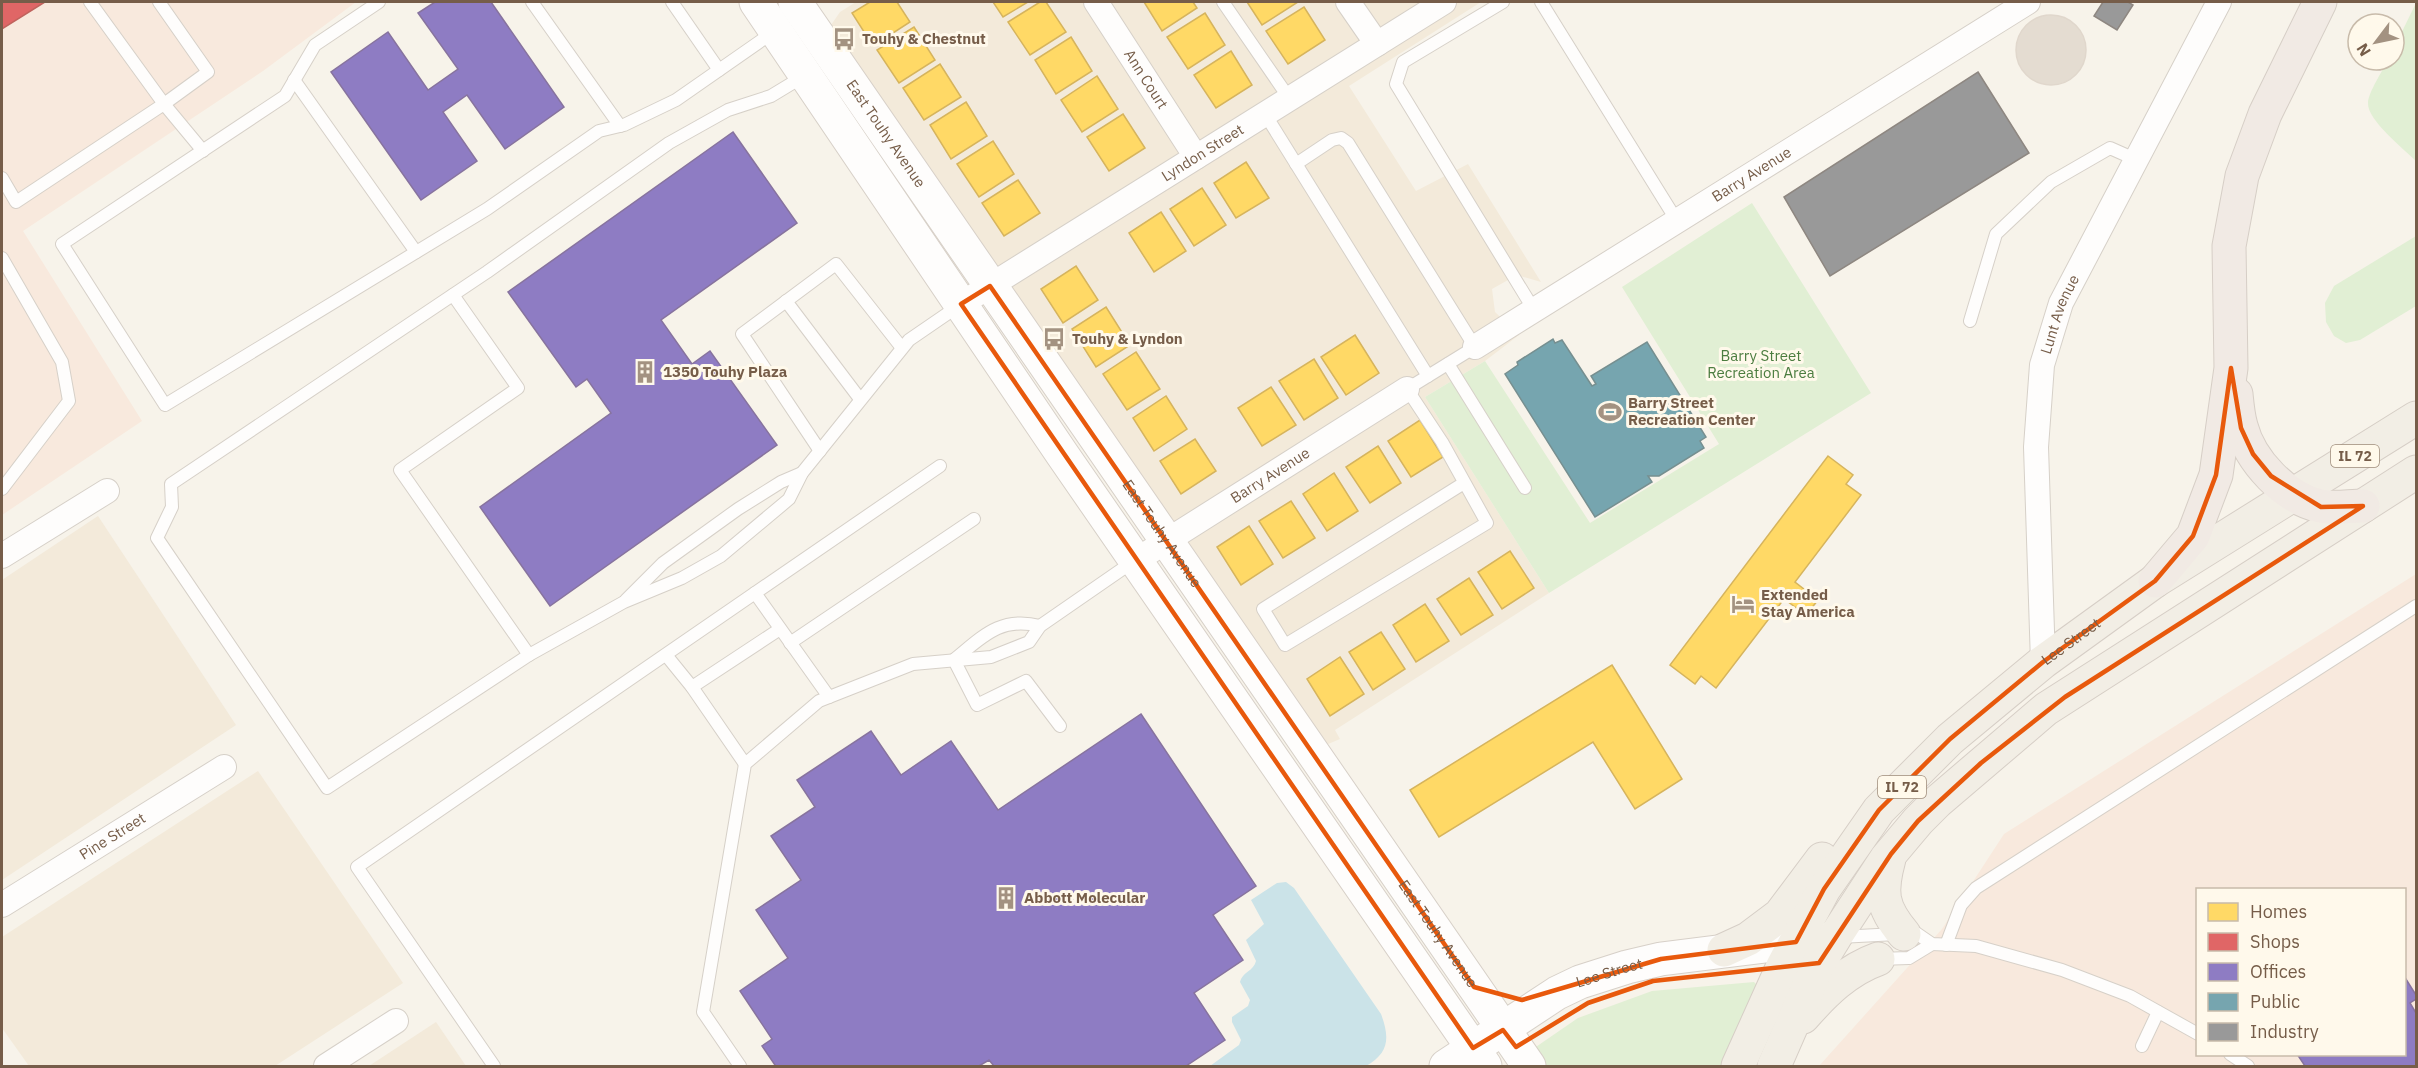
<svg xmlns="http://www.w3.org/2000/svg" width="2418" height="1068" font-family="'IBM Plex Sans',sans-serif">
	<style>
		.residential { fill: #f3eada }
		.commercial { fill: #f8e9dd; fill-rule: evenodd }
		.green { fill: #e1efd4 }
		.water { fill: #cbe3e8 }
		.homes { fill: #ffd966; stroke: #d6b45d; stroke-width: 1.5 }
		.shops { fill: #e06666; stroke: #c0635d; stroke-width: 1.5 }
		.offices { fill: #8e7cc3; stroke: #87739e; stroke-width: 1.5 }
		.public { fill: #76a5af; stroke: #768f90; stroke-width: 1.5 }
		.industry { fill: #999; stroke: #8e8781; stroke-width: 1.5 }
		.building { fill: #e4dcd1; stroke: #e0d7cc; stroke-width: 1.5 }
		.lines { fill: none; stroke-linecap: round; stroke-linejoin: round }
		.lane-casing { stroke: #d6d0c8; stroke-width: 14 }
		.street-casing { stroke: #d6d0c8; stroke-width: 26 }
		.secondary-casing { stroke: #d7d0c8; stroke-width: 35 }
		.primary-casing { stroke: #d6cec6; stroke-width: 35 }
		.highway-casing { stroke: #d6cec6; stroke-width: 35 }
		.lane { stroke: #fefdfc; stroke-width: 12 }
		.street { stroke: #fefdfc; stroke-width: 24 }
		.secondary { stroke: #fefdfc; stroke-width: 33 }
		.primary { stroke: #f2eee5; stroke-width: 33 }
		.highway { stroke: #f1eae4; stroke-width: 33 }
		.marked { fill: none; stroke: #e8590c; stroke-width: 4.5; stroke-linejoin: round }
		.labels { text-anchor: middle; stroke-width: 6; stroke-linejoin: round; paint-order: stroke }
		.shield { fill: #fff9eb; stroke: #9f8c7a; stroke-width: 1.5 }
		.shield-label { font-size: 14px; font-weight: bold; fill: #765d49 }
		.poi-label { font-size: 15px; font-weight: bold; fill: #765d49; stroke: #fff9eb; text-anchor: start }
		.street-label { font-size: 15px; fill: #765d49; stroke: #fff9eb }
		.park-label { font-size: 15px; fill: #4c7d40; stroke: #fff9eb }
	</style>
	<rect width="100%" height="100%" fill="#f7f3ea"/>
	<g class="residential">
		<polygon points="856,2 1481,2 1349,86 1416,191 1468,164 1541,282 1517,275 1492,289 1495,312 1519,335 1485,361 1425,397 1549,593 1335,730 1340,739 1321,747 832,38 831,25 840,12"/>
		<polygon points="98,516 236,725 2,880 2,580"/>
		<polygon points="258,771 403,983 275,1066 29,1066 2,1028 2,937"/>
		<polygon points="436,1022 466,1066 369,1066"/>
	</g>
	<g class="commercial">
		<polygon points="2,2 356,2 263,71 23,231 142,421 2,515"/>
		<path d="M2416,574V1066H1819L1942,929L2004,834ZM2198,890H2404V1054H2198Z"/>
	</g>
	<g class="green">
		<path d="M2416,3V161C2405,150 2367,120 2368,103C2368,93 2383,70 2388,60H2394V48Z"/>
		<polygon points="1752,203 1871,393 1549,593 1425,397 1485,361 1590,523 1719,444 1622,287"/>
		<polygon points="2416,236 2416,306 2360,340 2346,343 2334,336 2326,322 2325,303 2334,286"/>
		<polygon points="1754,982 1758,986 1722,1066 1541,1066 1530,1051 1578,1018 1652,991"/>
	</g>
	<path class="water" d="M1286,882L1294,888L1381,1014C1390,1038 1389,1053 1366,1066H1210L1239,1045L1241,1040L1232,1022V1017L1248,1006L1250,1000L1240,982C1242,972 1254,971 1256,961L1246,940L1264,924L1251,900L1277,883Z"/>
	<g class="homes">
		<polygon points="870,2 897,2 910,22 873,46 852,13"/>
		<polygon points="993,2 1028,2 1003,17"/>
		<polygon points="1040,2 1046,2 1066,32 1030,55 1008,22"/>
		<polygon points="1144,2 1193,2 1197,8 1162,31"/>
		<polygon points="1247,2 1298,2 1262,25"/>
		<polygon points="1304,7 1325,40 1288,64 1266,31"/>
		<polygon points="1205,13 1225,45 1188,69 1167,37"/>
		<polygon points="914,27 935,60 899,83 877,50"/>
		<polygon points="1071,37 1092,71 1056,94 1035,60"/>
		<polygon points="1231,51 1252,85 1216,108 1194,75"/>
		<polygon points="940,64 961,97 924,120 903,88"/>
		<polygon points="1097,76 1118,109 1082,132 1061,100"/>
		<polygon points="966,102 987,136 951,159 930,125"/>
		<polygon points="1123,114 1145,148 1109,171 1087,137"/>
		<polygon points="993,141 1014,174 979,197 957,164"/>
		<polygon points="1246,162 1269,198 1236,218 1214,183"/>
		<polygon points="1018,180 1040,213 1004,236 982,203"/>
		<polygon points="1202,188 1226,225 1194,246 1170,209"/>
		<polygon points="1161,212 1186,251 1154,272 1129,233"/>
		<polygon points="1076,266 1098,300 1063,323 1041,289"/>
		<polygon points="1106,307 1130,345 1096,367 1072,329"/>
		<polygon points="1355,335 1379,373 1346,395 1321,357"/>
		<polygon points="1136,352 1160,389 1127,410 1103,374"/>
		<polygon points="1314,359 1338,398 1304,420 1279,381"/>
		<polygon points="1271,387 1296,425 1262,446 1238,408"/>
		<polygon points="1166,396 1187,429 1154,451 1133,418"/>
		<polygon points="1420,420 1443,457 1411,477 1388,441"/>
		<polygon points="1195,439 1216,471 1181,494 1160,461"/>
		<polygon points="1378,446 1401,483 1370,503 1346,467"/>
		<polygon points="1828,456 1853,475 1846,484 1861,495 1795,582 1818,600 1806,615 1784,599 1716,688 1701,676 1695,684 1670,665"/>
		<polygon points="1334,473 1358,511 1327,531 1303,494"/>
		<polygon points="1291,501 1315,538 1283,558 1259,521"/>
		<polygon points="1249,526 1273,564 1241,585 1217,547"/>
		<polygon points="1510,551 1534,588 1502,609 1478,572"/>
		<polygon points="1469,578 1493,615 1461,635 1437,599"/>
		<polygon points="1425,604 1449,641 1416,662 1393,625"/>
		<polygon points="1381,632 1405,669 1373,690 1349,652"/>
		<polygon points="1340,657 1364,694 1330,716 1307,679"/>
		<polygon points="1612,665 1682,779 1635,809 1593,742 1439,837 1410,790"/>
	</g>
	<polygon class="shops" points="2,2 45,2 2,29"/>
	<g class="offices">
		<polygon points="435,2 491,2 564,107 505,149 467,95 443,112 477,161 421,200 331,72 388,32 428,90 458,69 418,13"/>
		<polygon points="733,132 797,223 661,320 692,364 710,351 777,445 550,606 480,507 611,413 587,379 576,387 508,292"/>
		<polygon points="1141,714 1256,886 1213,915 1243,960 1194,993 1225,1040 1186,1066 994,1066 989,1060 979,1066 773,1066 775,1065 762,1046 772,1039 740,991 788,958 756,910 801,880 771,836 815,807 797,780 871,731 901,775 951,741 998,810"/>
		<polygon points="2404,976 2416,995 2416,999 2410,1003 2416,1013 2416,1066 2305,1066 2297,1054 2404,1054"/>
	</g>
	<polygon class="public" points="1553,339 1555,343 1562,340 1592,386 1596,384 1591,376 1647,342 1706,437 1700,441 1704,448 1659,476 1648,476 1652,482 1595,517 1505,374 1518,365 1517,362"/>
	<g class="industry">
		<polygon points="2103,2 2128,2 2133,5 2117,30 2094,16"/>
		<polygon points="1978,72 2029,153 1830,276 1784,197"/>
	</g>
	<circle class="building" cx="2051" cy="50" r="35"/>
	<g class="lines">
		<g class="lane-casing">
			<g id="lane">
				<polyline points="90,2 164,104 208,72 159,2"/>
				<polyline points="379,2 315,45 285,96 62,244 165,405 487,209 599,131 624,125 676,100 775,31"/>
				<polyline points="532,2 620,126"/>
				<polyline points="672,2 719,70"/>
				<polyline points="1223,2 1289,98"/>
				<polyline points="1503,2 1403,62 1396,84 1534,310"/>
				<polyline points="1541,2 1677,221"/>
				<polyline points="804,76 771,96 728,110 669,143 487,272 171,484 172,507 157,538 327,788 529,655 624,602 682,578 721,556 789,499 802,473 909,340 960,305"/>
				<polyline points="294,80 416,252"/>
				<polyline points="1265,114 1428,376"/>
				<polyline points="1296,164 1332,140 1341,138 1348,143 1475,347 1407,389 1442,442 1487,523 1285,645 1263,609 1464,483"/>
				<polyline points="2,178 16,202 164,104 203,151"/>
				<polyline points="2,258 62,362 69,401 2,489"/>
				<polyline points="453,295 518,388 400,470 529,655"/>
				<polyline points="786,301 860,399"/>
				<polyline points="1970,321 1996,234 2051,182 2110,148 2137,160"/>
				<polyline points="1448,364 1525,488"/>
				<polyline points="820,451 742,334 836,264 902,348"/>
				<polyline points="626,600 663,563 738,509 781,482 802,473"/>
				<polyline points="790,643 974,519"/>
				<polyline points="666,655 692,687 745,764"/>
				<path d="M955,659C983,636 1001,616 1040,626"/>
				<polyline points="954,660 977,705 1026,681 1060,726"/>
				<polyline points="692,687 780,629"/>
				<polyline points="829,697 755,593 940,466"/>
				<polyline points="1839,937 1916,933 1932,944 1976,946 2062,970 2130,996 2198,1034"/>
				<polyline points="1946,945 1961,905 1976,888 2416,606"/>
				<polyline points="1878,959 1909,958 1932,944"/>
				<polyline points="2142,1046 2158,1012"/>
				<polyline points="2230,1054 2248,1066"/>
				<polyline points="494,1066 357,867 755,593"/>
				<polyline points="740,1066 703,1012 745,764 819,701 913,664 991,657 1029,642 1040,626 1134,561"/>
			</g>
		</g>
		<g class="street-casing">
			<g id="street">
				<path id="s1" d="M1096,2L1196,157"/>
				<polyline points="1348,2 1377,44"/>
				<path id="s2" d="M961,304L1444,2"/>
				<path id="s3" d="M1475,347L2028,2"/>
				<polyline points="2,556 107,491"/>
				<path id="s4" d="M1135,561L1407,389"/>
				<path id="s5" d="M2043,662L2036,447L2042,365L2061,303L2219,2"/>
				<path id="s6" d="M2,905L224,767"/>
				<polyline points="326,1066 396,1021"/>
			</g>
		</g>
		<g class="secondary-casing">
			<g id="secondary">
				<polyline points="756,2 1062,454 1485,1066"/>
				<path id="s7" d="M795,2L1529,1066"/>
				<path id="s8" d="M1446,1066L1557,993L1580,982L1627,967L1661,959L1820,939"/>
			</g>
		</g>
		<g class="primary-casing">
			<g id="primary">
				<path d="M1889,859C1880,892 1881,907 1904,934"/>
				<polyline points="1724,950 1748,939 1780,915 1822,859"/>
				<path d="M1803,1017C1824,993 1847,970 1878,959"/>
				<path id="s9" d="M1738,1066L1783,966L1824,889L1879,810L1950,739L2043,662L2155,581L2416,418"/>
				<polyline points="1774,1066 1819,963 1835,937 1886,859 1918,821 1937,802 2046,709 2416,472"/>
			</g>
		</g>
		<g class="highway-casing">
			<g id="highway">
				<path d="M2236,394C2237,404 2238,416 2241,426C2250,461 2285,498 2320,506C2333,509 2349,506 2363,506"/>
				<polyline points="2155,581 2193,536 2216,475 2231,368 2229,246 2242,176 2265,114 2320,2"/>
			</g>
		</g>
		<use href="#lane" class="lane"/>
		<use href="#street" class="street"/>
		<use href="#secondary" class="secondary"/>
		<use href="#primary" class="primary"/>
		<use href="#highway" class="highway"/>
	</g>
	<path class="marked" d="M990,286L1474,987L1522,1000L1661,959L1796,942L1824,889L1879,810L1950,739L2043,662L2155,581L2193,536L2216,475L2231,368L2241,428L2253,454L2271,476L2321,507L2363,506L2065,697L1981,763L1918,821L1891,854L1819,963L1653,981L1588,1003L1516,1047L1503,1030L1473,1048L961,304Z"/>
	<defs>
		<g id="bus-bare" transform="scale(1.8)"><path d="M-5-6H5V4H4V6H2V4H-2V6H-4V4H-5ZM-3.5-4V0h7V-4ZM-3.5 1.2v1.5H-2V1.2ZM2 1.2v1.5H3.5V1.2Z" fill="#a39281" stroke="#fff9eb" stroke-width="2.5" paint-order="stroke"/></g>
		<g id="building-bare" transform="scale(1.8)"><path d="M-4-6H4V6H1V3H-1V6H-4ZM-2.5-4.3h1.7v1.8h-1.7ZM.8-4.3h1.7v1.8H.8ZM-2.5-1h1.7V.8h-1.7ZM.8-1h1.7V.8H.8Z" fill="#a39281" stroke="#fff9eb" stroke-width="2.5" paint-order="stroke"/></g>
		<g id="stadium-bare" transform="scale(1.8)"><path d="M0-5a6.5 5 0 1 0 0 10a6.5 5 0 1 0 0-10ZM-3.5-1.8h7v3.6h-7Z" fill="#a39281" stroke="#fff9eb" stroke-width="2.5" paint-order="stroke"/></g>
		<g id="hotel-bare" transform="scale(1.8)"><path d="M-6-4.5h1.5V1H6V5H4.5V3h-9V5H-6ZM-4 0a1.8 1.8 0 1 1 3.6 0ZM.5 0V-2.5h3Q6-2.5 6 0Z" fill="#a39281" stroke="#fff9eb" stroke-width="2.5" paint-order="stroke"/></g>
	</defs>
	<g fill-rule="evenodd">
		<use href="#bus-bare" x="844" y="39"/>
		<use href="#bus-bare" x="1054" y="339"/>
		<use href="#building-bare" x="645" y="372"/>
		<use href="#stadium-bare" x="1610" y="412"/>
		<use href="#hotel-bare" x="1743" y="604"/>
		<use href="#building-bare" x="1006" y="898"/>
	</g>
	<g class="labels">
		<g class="shield">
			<rect x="2331" y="445" width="48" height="22" rx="4.5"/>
			<rect x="1878" y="776" width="48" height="22" rx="4.5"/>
		</g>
		<g class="shield-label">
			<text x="2355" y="461">IL 72</text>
			<text x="1902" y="792">IL 72</text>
		</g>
		<g class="poi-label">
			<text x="862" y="44">Touhy &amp; Chestnut</text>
			<text x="1072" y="344">Touhy &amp; Lyndon</text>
			<text x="663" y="377">1350 Touhy Plaza</text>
			<text x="1628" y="408">Barry Street<tspan x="1628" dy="17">Recreation Center</tspan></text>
			<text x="1761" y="600">Extended<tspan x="1761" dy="17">Stay America</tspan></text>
			<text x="1024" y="903">Abbott Molecular</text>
		</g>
		<g class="street-label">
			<text dy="5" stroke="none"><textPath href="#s1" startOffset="92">Ann Court</textPath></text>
			<text dy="5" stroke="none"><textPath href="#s7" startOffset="160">East Touhy Avenue</textPath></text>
			<text dy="5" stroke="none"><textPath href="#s2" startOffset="285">Lyndon Street</textPath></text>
			<text dy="5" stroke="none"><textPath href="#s3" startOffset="326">Barry Avenue</textPath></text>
			<text dy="5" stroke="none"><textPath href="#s5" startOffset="351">Lunt Avenue</textPath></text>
			<text dy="5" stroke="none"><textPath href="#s4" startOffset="160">Barry Avenue</textPath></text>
			<text dy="5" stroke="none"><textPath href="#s7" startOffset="646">East Touhy Avenue</textPath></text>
			<text dy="5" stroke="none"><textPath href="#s9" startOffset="549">Lee Street</textPath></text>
			<text dy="5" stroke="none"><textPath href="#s6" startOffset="130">Pine Street</textPath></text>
			<text dy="5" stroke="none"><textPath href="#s7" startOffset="1132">East Touhy Avenue</textPath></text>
			<text dy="5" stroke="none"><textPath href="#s8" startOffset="189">Lee Street</textPath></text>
		</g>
		<g class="park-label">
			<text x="1761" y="361">Barry Street<tspan x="1761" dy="17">Recreation Area</tspan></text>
		</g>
	</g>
	<rect width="2418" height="1068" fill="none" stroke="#765d49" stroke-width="6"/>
	<rect x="2196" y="888" width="210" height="168" fill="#fff9eb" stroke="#c8bbaa" stroke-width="1.5"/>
	<rect x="2208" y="903" width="30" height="18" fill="#ffd966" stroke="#c8bbaa" stroke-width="1.5"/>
	<text x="2250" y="918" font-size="18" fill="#765d49">Homes</text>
	<rect x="2208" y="933" width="30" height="18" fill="#e06666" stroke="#c8bbaa" stroke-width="1.5"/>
	<text x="2250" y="948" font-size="18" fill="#765d49">Shops</text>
	<rect x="2208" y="963" width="30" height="18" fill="#8e7cc3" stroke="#c8bbaa" stroke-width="1.5"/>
	<text x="2250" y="978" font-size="18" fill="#765d49">Offices</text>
	<rect x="2208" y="993" width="30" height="18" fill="#76a5af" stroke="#c8bbaa" stroke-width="1.5"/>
	<text x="2250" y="1008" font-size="18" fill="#765d49">Public</text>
	<rect x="2208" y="1023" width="30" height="18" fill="#999999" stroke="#c8bbaa" stroke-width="1.5"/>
	<text x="2250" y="1038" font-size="18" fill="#765d49">Industry</text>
	<g transform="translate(2376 42) rotate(238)"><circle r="28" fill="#fff9eb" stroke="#c8bbaa" stroke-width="1.5"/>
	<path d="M0-4.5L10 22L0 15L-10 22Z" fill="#a39281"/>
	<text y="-9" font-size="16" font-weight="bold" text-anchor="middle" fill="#765d49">N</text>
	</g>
</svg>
